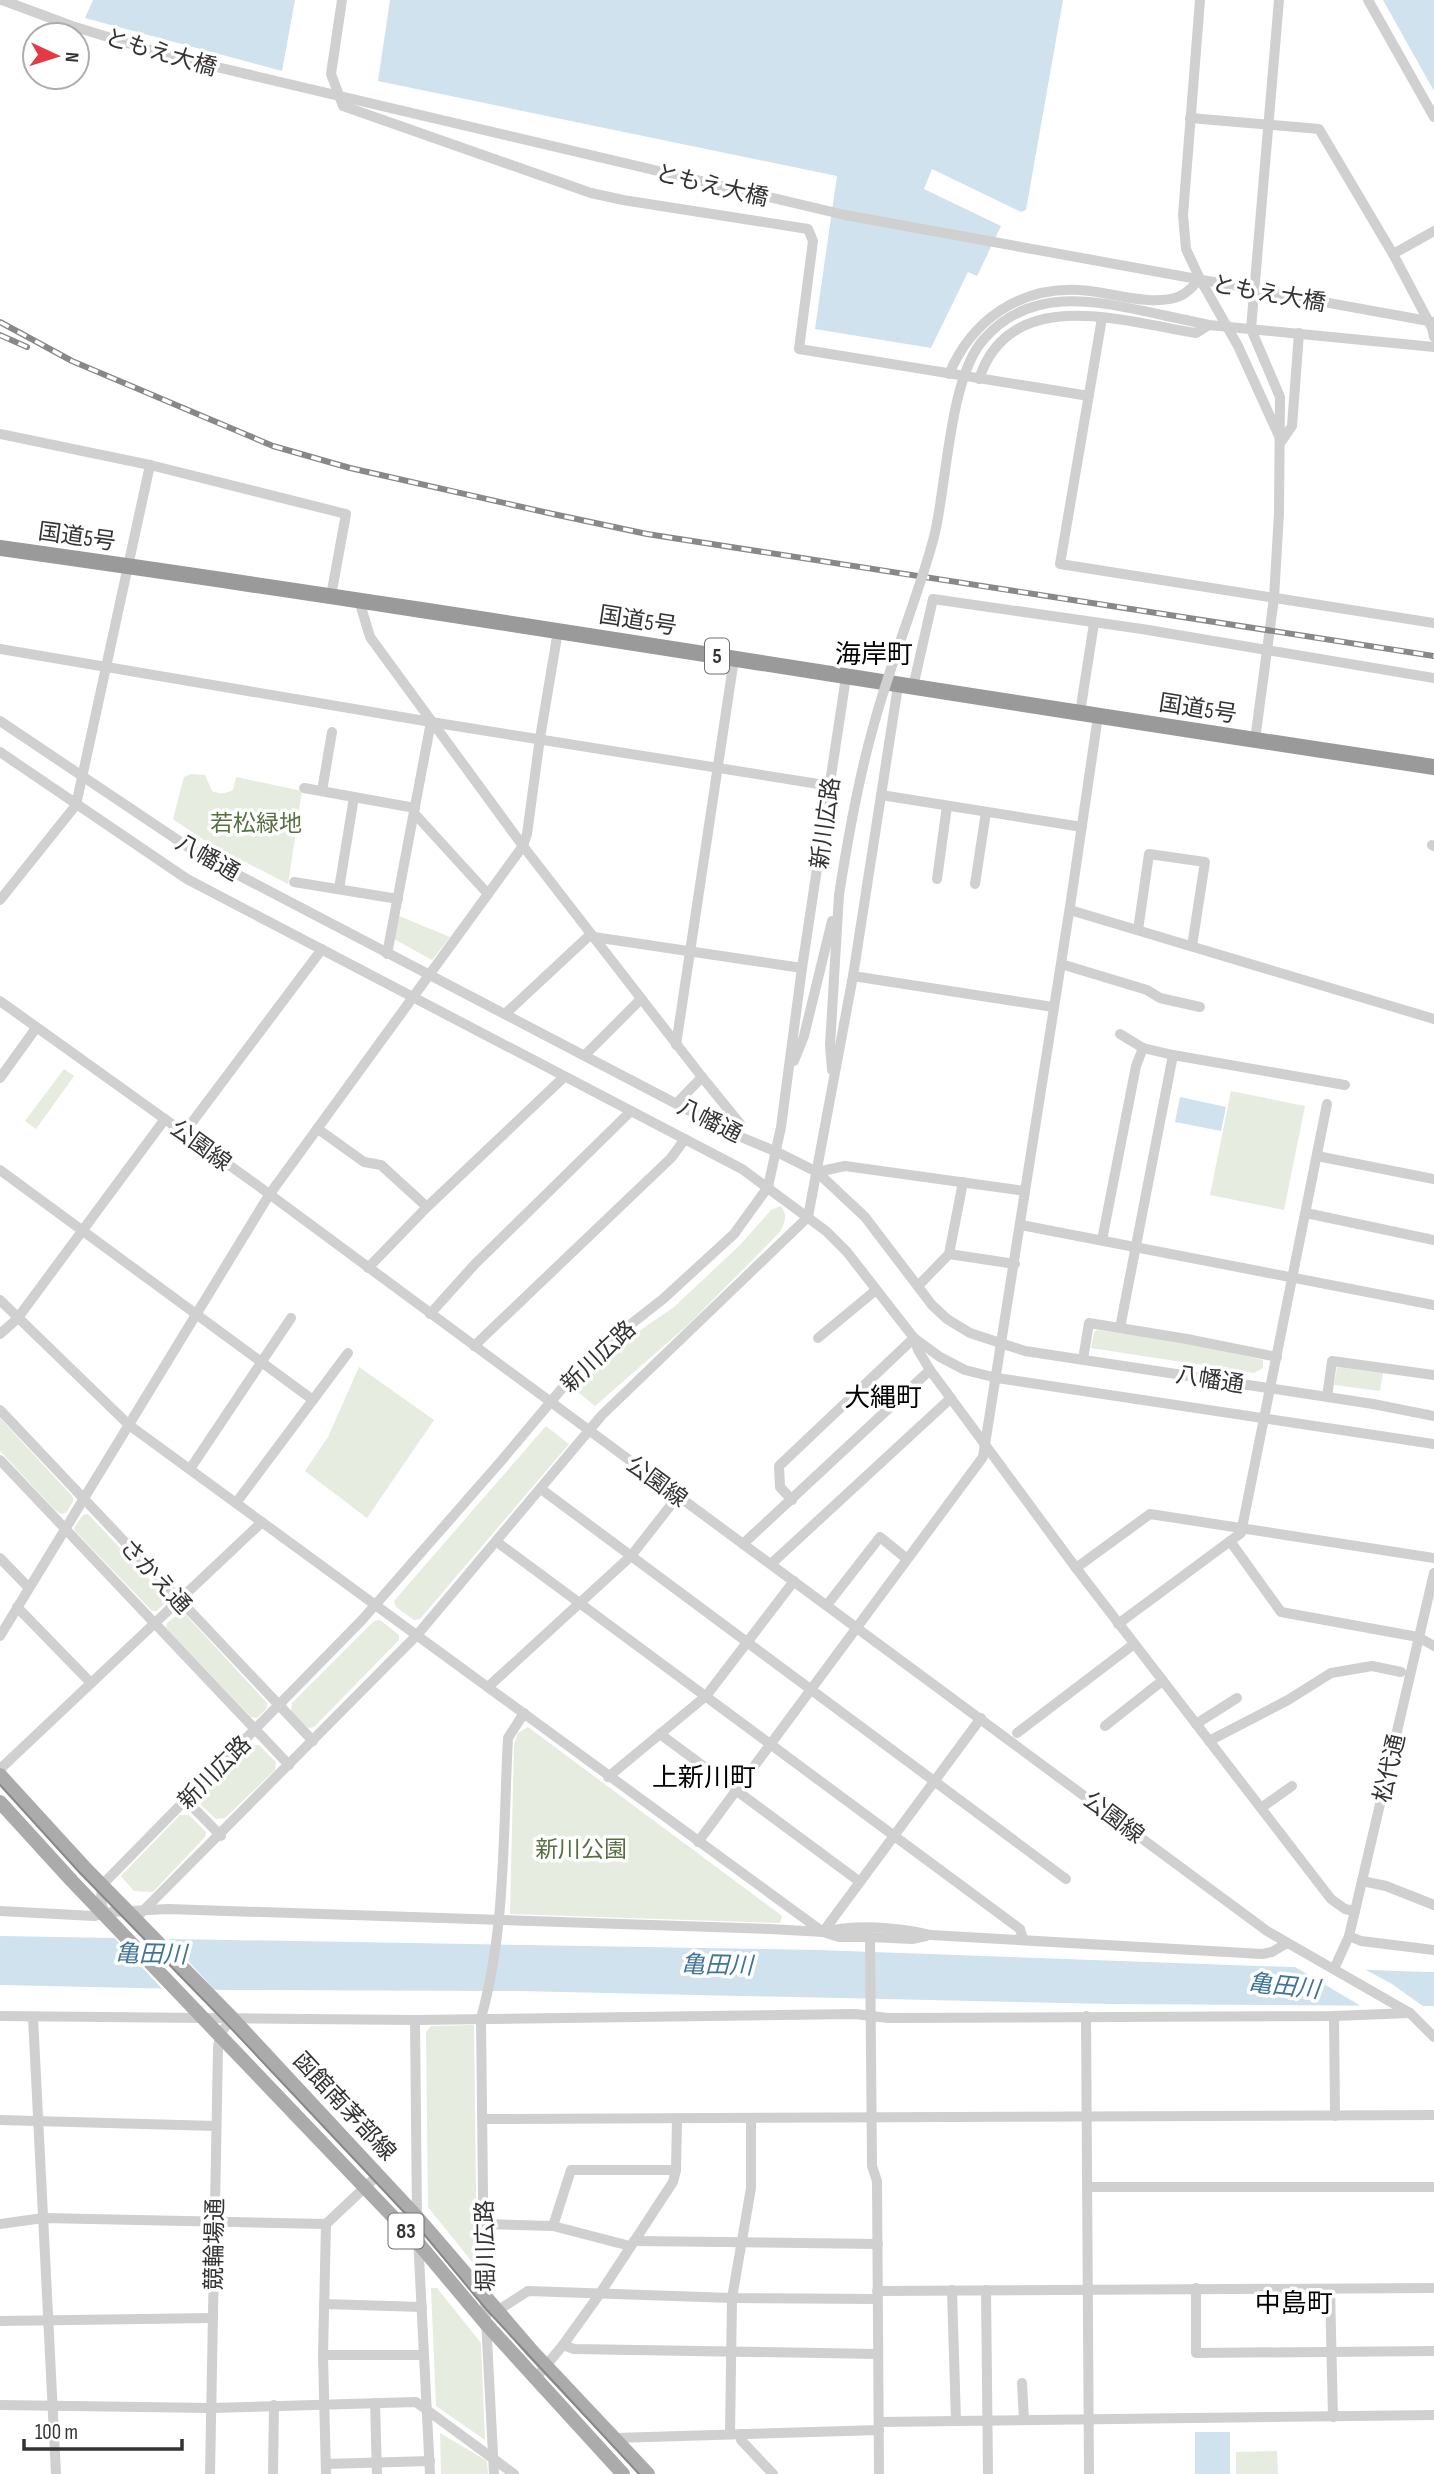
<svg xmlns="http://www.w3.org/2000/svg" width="1434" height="2474" font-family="'Sofia Sans Condensed','Noto Sans JP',sans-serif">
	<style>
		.green { fill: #e6ecdf }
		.water { fill: #cfe2ee }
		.pier { fill: #fff }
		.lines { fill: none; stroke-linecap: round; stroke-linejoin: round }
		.minor { stroke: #d0d0d0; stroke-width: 10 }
		.major { stroke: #ababab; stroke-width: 14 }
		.highway { stroke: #9a9a9a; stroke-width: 16 }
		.tram { stroke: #888; stroke-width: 2 }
		.rail-casing { stroke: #888; stroke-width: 6 }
		.rail { stroke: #fff; stroke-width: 3.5; stroke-dasharray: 10; stroke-linecap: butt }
		.minor-bridge { stroke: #d0d0d0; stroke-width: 10 }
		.labels { text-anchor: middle; stroke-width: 7; stroke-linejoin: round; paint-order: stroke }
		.shield { fill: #fff; stroke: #707070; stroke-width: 2 }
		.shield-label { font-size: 21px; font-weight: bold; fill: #333 }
		.street-label { font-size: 23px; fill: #333; stroke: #fff }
		.park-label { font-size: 23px; fill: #56703f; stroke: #fff }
		.water-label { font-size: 24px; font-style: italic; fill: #3f7597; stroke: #fff }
		.quarter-label { font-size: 26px; fill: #000; stroke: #fff }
	</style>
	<rect width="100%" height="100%" fill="#fff"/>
	<g class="green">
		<path d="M191,774L205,775L212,791C220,794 225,794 233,790L236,777L302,791L288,884L208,843L173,819L184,777Z"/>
		<polygon points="399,916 450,937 432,960 394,939"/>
		<polygon points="64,1069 74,1076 36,1129 25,1121"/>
		<polygon points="1231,1091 1305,1106 1284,1210 1210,1195"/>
		<path d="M781,1206C788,1216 785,1222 780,1232L689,1324L595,1406L573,1388L623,1342L674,1307L740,1245L771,1210Z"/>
		<polygon points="1097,1330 1189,1343 1263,1360 1263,1368 1254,1373 1091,1348 1094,1332"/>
		<polygon points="359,1367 434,1420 367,1518 305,1471 328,1437"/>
		<polygon points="1337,1367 1383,1373 1380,1391 1334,1385"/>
		<polygon points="0,1418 73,1497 73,1501 66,1513 61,1514 55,1510 0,1451"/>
		<polygon points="546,1426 569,1444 420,1619 414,1620 396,1607 394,1601"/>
		<polygon points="88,1514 166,1597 166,1602 157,1611 152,1611 75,1531 74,1528 83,1515"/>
		<polygon points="180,1613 185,1614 267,1703 267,1708 257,1718 251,1717 166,1628 167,1623"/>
		<polygon points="380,1620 399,1635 399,1640 314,1727 308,1728 291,1711 292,1703 374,1621"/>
		<polygon points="528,1727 782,1916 780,1923 510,1914 514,1744 518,1733"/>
		<polygon points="253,1745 259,1745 276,1762 275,1770 225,1818 216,1819 201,1805 201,1796"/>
		<polygon points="180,1815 189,1815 206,1832 205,1837 153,1892 134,1891 121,1876"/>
		<polygon points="474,2025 477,2268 428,2207 426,2032 431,2026"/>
		<polygon points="431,2288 437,2288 481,2343 485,2440 436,2406"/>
		<polygon points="440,2433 487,2461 488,2474 441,2474"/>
		<polygon points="1277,2451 1278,2474 1236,2474 1236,2452"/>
	</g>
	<g class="water">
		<polygon points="93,0 295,0 282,71 85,18"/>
		<polygon points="390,0 1063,0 1026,210 1021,212 932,169 924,189 1001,226 977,276 968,272 931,348 815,329 837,176 378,81"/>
		<polygon points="1383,0 1434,0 1434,91"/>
		<polygon points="1180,1097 1226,1107 1221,1131 1175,1122"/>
		<polygon points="0,1936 818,1950 1426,1972 1434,1972 1434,2006 1111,2004 519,1991 228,1990 0,1985"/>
		<rect x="1195" y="2432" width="35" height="42"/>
	</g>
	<g class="pier">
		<polygon points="111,1934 165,1935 218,1994 165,1992"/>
		<polygon points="1290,1964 1364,1966 1366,1970 1392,1984 1427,2009 1401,2007 1366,2009"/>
	</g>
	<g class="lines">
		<g class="minor">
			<polyline points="342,0 331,74 343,106 591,193 623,200 808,229 813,241 799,349 1089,396"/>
			<polyline points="1200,0 1183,215 1186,249 1200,279 1238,346 1279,436"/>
			<polyline points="1368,0 1434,117"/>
			<polyline points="1190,118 1319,129 1393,254 1432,328 1434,337"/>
			<polyline points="1393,254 1434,231"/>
			<polyline points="1167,316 1209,325 1434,347"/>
			<polyline points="1102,318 1060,564 1434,623"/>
			<path d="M949,374C972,320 1019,287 1079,290C1108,291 1152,308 1180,296C1188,293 1194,285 1200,279"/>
			<path d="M979,379C1010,284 1122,321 1196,333L1209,325"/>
			<polyline points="0,434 150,465 346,514 331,596"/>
			<polyline points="1281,442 1292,426 1299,333"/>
			<polyline points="359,600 370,637 523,846 702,1077 677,1103"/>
			<polyline points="0,649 431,722 831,786"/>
			<polyline points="913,687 933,599 1142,629 1434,678"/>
			<polyline points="1080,713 1094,623"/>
			<polyline points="0,721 200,855 736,1135 777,1152 817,1172 865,1217 932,1305 947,1319 970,1333 1025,1351 1373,1404 1434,1416"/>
			<polyline points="1255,740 1274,598 1279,513 1280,397 1251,329 1279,0"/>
			<polyline points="0,752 187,879 742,1169 826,1231 847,1252 914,1338 940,1357 965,1370 997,1378 1434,1444"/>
			<polyline points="304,788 415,808"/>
			<polyline points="322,791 332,732"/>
			<polyline points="881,795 1082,827"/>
			<polyline points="414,813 488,894"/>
			<polyline points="1432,845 1434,846"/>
			<polyline points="937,879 947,806"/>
			<polyline points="294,882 398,899"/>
			<polyline points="975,884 986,812"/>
			<polyline points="339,889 354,797"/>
			<polyline points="0,900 76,805 150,465"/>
			<polyline points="1070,910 1434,1019"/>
			<polyline points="1138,930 1149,854 1205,862 1192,946"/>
			<polyline points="594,937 802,968"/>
			<polyline points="387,954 431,722"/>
			<polyline points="1061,964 1147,990 1160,998 1200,1007"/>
			<polyline points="853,976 1053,1007"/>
			<polyline points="0,1001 257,1185 1267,1931 1410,2013 1434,2037"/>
			<polyline points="505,1014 591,934"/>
			<polyline points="1120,1034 1143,1048 1173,1055 1345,1085"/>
			<polyline points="676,1045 734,659"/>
			<polyline points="585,1055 641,999"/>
			<polyline points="794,1061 804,1036 832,921"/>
			<polyline points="832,1070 830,1045 839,895"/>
			<polyline points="702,1077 741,1125"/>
			<polyline points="0,1078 36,1028"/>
			<polyline points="318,1129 364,1162 381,1165 427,1207"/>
			<polyline points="184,1133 322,949"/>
			<polyline points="1317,1156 1434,1179"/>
			<polyline points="0,1170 313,1400"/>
			<polyline points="817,1172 845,1166 1025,1191"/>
			<polyline points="1306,1213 1434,1240"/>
			<polyline points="1021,1225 1434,1305"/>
			<polyline points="1102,1240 1136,1066 1143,1048"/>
			<polyline points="949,1254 1015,1264"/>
			<polyline points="368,1268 427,1207 564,1077"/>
			<polyline points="918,1286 949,1254 963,1182"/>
			<polyline points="0,1300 129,1425 823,1932"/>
			<polyline points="430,1314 475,1264 631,1111"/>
			<polyline points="1120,1328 1173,1055"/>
			<polyline points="0,1334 17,1319 165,1119"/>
			<polyline points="818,1338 876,1290"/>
			<polyline points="474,1346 671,1158 685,1139"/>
			<polyline points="1083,1359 1089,1323 1187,1339 1277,1357"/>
			<polyline points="1327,1397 1332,1361 1434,1375"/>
			<polyline points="0,1410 313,1741"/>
			<polyline points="0,1460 289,1765"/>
			<polyline points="190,1469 291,1318"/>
			<polyline points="541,1489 1066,1879"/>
			<polyline points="792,1500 780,1487 779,1466 914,1338 918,1350 930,1370 1076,1568 1331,1899 1345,1909 1355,1911"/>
			<polyline points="236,1503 348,1353"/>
			<polyline points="1230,1541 1281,1612 1418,1637 1434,1646"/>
			<polyline points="497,1542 1020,1929 1023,1939"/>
			<polyline points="743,1544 930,1370"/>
			<polyline points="0,1558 29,1588"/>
			<polyline points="771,1564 951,1398"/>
			<polyline points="1076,1568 1150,1514 1434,1558"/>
			<polyline points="827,1605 880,1537 907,1559"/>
			<polyline points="17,1607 91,1683"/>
			<polyline points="1118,1624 1241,1533 1327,1104"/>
			<polyline points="0,1636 269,1195 523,846 527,834 540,738 558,631"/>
			<polyline points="488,1687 631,1556 678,1496"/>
			<polyline points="1196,1724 1237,1698"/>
			<polyline points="1105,1726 1162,1681"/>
			<polyline points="1017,1733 1134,1644"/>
			<polyline points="660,1734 860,1882"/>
			<polyline points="1209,1741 1288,1700 1331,1673 1372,1666 1401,1672"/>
			<polyline points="0,1769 262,1522"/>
			<polyline points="608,1777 706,1696 794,1581"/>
			<polyline points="186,1800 221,1836"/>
			<polyline points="1261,1808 1292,1786"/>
			<polyline points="698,1842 983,1457 1071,900 1098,716"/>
			<polyline points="1362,1881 1386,1886 1434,1905"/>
			<polyline points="0,1911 94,1916 112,1912 168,1909 770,1929 823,1932 839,1937 870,1937 872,2166 877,2181 879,2474"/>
			<polyline points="104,1912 101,1900 102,1885 362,1620 502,1460 564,1386 612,1339 663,1299 734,1234 768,1187 781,1127 802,968 846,677"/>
			<polyline points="135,1919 417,1635 602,1415 808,1217 853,976 898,686"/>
			<path d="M823,1932C856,1924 897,1927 931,1935L1262,1954L1272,1952L1287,1943"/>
			<polyline points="823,1932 981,1718"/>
			<polyline points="1349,1936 1361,1941 1434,1950"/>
			<polyline points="870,1937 912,1939 926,1936"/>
			<polyline points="1334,1969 1349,1936 1355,1911 1434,1573"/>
			<polyline points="0,2016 415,2020 855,2014 888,2018 1334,2016 1410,2013"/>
			<polyline points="1086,2016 1089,2474"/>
			<polyline points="1334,2016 1335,2116"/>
			<polyline points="33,2017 56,2474"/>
			<polyline points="415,2020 417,2217 430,2474"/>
			<polyline points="483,2119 1434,2115"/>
			<polyline points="0,2120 216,2126"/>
			<polyline points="1087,2187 1434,2187"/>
			<polyline points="0,2224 43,2218 326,2224 378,2175"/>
			<polyline points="484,2224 553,2226 630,2246"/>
			<polyline points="553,2226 571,2170 676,2170"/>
			<polyline points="634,2241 878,2244"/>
			<polyline points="1196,2288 1196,2353 1434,2351"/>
			<polyline points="1330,2289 1333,2417"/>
			<polyline points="952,2290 956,2421"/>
			<polyline points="986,2290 988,2474"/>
			<polyline points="877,2291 1434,2288"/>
			<polyline points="324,2304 422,2307"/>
			<polyline points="497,2311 528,2291 732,2298 877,2299"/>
			<polyline points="0,2321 213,2318"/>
			<polyline points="563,2345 574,2349 878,2354"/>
			<polyline points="323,2355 424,2355"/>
			<polyline points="536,2378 563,2345 599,2295 673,2182 676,2170 677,2119"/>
			<polyline points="1022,2383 1024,2420"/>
			<polyline points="375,2403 377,2474"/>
			<polyline points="0,2405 212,2408 416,2402 514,2474"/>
			<polyline points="879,2422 1434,2415"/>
			<polyline points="730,2434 732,2298 751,2188 751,2118"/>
			<polyline points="741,2434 741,2440 773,2474"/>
			<polyline points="615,2438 879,2430"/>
			<polyline points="326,2464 430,2461"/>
			<polyline points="210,2474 218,2048 220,2034 232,2018"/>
			<polyline points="273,2474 274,2405"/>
			<polyline points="326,2474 323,2355 326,2224"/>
			<path d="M494,2474L484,2281L481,2018C506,1930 503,1830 508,1738L524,1713"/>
		</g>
		<g class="major">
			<polyline points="0,1775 86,1869 232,2018 417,2217 533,2352 648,2474"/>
			<polyline points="0,1802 72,1881 419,2244 487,2325 623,2474"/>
		</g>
		<path class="highway" d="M0,548C479,615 956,696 1434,767"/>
		<polyline class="tram" points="0,1785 80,1873 227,2024 418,2227 486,2309 639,2474"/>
		<g class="rail-casing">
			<g id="rail">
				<polyline points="0,322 72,361 273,446 350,468 553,514 647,534 1434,656"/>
				<polyline points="0,335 27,347"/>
			</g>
		</g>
		<use href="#rail" class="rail"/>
		<g class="minor-bridge">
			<polyline points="2,0 72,26 170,56 845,215 1434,322"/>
			<path d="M839,895C848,837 858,780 874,724C891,661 917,600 934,537C947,485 949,377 984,339C1034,282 1104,303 1167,316"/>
		</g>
	</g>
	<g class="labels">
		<g class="shield">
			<rect x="705" y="638.5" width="24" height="35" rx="5"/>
			<rect x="388.5" y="2213.5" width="35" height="35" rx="5"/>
		</g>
		<g class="shield-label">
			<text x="717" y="663">5</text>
			<text x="406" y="2238">83</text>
		</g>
		<g class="street-label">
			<text transform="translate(161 52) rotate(16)" y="8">ともえ大橋</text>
			<text transform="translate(712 185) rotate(13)" y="8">ともえ大橋</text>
			<text transform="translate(1269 293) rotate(10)" y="8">ともえ大橋</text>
			<text transform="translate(77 536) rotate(8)" y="8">国道5号</text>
			<text transform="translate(638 620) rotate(9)" y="8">国道5号</text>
			<text transform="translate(1198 708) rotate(9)" y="8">国道5号</text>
			<text transform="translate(825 823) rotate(-82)" y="8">新川広路</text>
			<text transform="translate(208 857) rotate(30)" y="8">八幡通</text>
			<text transform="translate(710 1120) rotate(27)" y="8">八幡通</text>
			<text transform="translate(201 1145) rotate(36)" y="8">公園線</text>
			<text transform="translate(598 1356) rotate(-43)" y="8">新川広路</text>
			<text transform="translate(1210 1379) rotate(9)" y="8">八幡通</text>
			<text transform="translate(657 1481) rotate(36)" y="8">公園線</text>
			<text transform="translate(156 1576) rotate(47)" y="8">さかえ通</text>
			<text transform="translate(1389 1768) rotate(-77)" y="8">松代通</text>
			<text transform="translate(214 1772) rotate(-45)" y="8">新川広路</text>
			<text transform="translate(1114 1817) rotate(37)" y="8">公園線</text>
			<text transform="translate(345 2106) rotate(47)" y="8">函館南茅部線</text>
			<text transform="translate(214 2244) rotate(-89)" y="8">競輪場通</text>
			<text transform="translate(485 2246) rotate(-91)" y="8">堀川広路</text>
		</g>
		<g class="park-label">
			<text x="256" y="831">若松緑地</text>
			<text x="581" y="1857">新川公園</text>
		</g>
		<g class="water-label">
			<text transform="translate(151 1954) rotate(1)" y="8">亀田川</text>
			<text transform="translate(717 1965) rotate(1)" y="8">亀田川</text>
			<text transform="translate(1284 1986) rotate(6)" y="8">亀田川</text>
		</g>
		<g class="quarter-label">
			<text x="874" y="663">海岸町</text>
			<text x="883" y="1406">大縄町</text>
			<text x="704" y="1786">上新川町</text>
			<text x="1294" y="2312">中島町</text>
		</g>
	</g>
	<g transform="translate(56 56) rotate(94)"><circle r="33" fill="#ffffff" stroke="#adadad" stroke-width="2"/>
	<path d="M0-5L12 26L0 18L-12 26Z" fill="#e63946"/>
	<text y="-10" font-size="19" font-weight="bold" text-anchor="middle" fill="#333333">N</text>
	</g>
	<path d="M24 2439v10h158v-10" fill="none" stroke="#333333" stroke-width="3.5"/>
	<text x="35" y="2439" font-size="21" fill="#333333" stroke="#ffffff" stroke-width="5" paint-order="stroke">100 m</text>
</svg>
